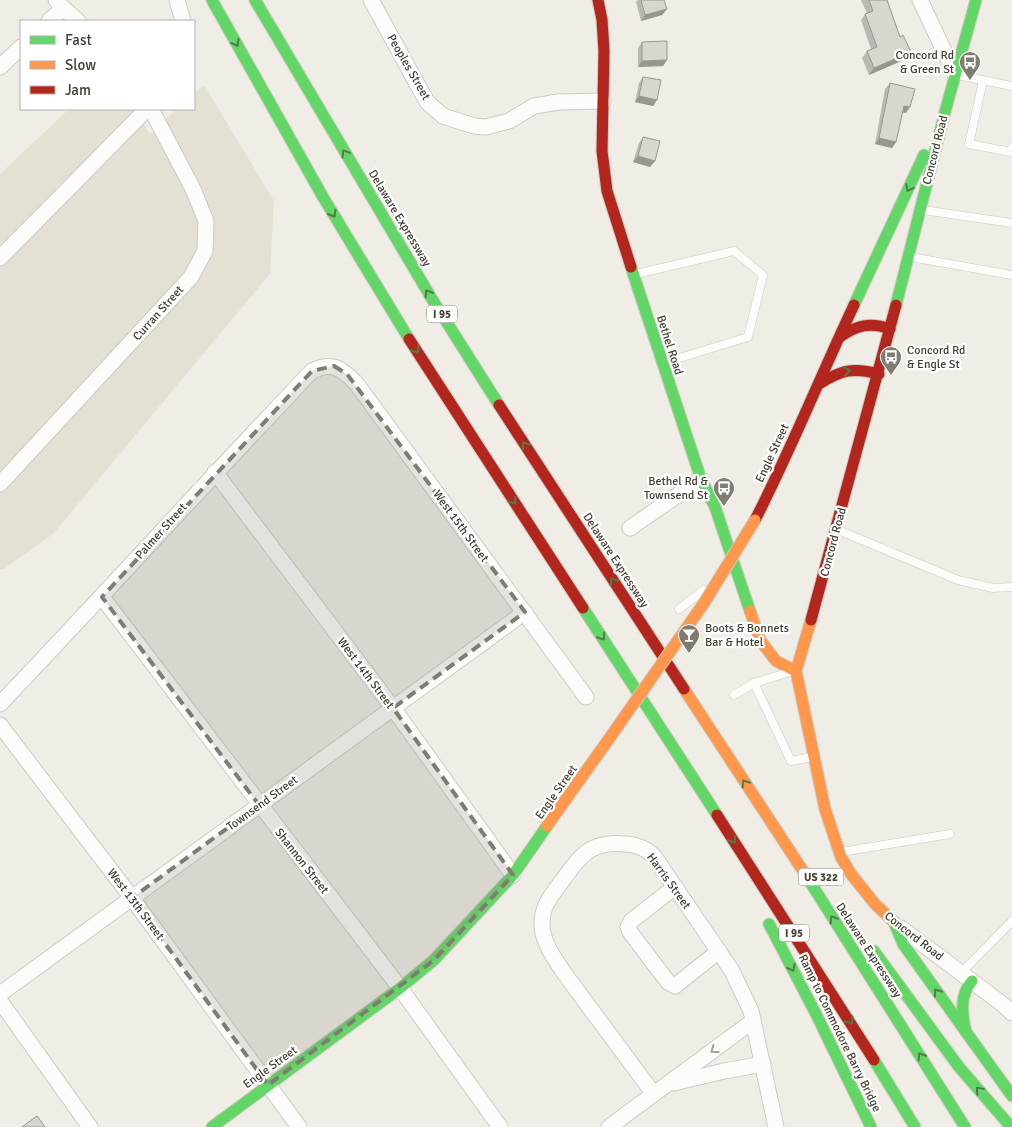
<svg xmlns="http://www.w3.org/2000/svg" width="1012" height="1127" font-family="Signika,sans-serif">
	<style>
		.residential { fill: #e4e0d3 }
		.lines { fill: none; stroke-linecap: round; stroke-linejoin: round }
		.lane-casing { stroke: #cdcbc4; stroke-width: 9 }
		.street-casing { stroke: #cdcbc4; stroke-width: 17 }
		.fast-casing { stroke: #cfcbbc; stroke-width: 13 }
		.slow-casing { stroke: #cfcbbc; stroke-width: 13 }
		.jam-casing { stroke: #cfcbbc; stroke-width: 13 }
		.lane { stroke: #fdfcfb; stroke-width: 8 }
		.street { stroke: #fdfcfb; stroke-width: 15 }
		.fast { stroke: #63d668; stroke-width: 11 }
		.slow { stroke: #ff974d; stroke-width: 11 }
		.jam { stroke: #b3261e; stroke-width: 11 }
		.slow-bridge-casing { stroke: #cfcbbc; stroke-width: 13; stroke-linecap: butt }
		.slow-bridge { stroke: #ff974d; stroke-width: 11 }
		.wall { fill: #bab8b2 }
		.shaded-wall { fill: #979691 }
		.building { fill: #d8d6cf; stroke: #979691 }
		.oneway { stroke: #517b48 }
		.oneway2 { stroke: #a19e96 }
		.marked { fill: #807c71; fill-opacity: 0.2; stroke: #807c71; stroke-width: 4; stroke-dasharray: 10 6; stroke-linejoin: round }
		.labels { text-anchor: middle; stroke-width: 4.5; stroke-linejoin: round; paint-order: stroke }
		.shield { fill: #fff; stroke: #7d7970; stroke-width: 1 }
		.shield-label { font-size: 11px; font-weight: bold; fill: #453f32 }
		.poi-label { font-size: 12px; fill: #453f32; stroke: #fff; text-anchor: end }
		.street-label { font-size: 12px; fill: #453f32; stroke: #fff }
	</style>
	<rect width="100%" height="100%" fill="#efede6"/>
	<polygon class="residential" points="204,85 274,201 270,274 54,533 4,569 0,569 0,174 69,109 134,109 150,134 177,109 194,109 194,94"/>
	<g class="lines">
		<g class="lane-casing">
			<g id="lane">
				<polyline points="957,75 1012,86"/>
				<polyline points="983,81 969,144 1011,152 1012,147"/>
				<polyline points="923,210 1012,223"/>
				<polyline points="911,257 1012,275"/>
				<polyline points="636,274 734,251 763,275 748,337 663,363"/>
				<polyline points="838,530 958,580 993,588 1012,587"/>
				<polyline points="679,609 704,590"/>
				<polyline points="754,683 791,761 812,757"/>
				<polyline points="734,695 754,683 790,672"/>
				<polyline points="841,852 950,834"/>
				<polyline points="961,973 1012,921"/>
			</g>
		</g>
		<g class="street-casing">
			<g id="street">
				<polyline points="56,0 63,8 78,21"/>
				<polyline points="177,0 183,21"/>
				<polyline points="371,0 427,102 443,116 474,126 486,127 509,121 534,106 558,102 603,101"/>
				<polyline points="920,0 955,74"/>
				<polyline points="49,21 63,8"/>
				<polyline points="0,67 21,47"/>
				<polyline points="0,258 147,109"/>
				<polyline points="215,472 393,708 513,875"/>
				<polyline points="0,484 191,277 205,251 206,221 193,189 151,109"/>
				<polyline points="630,528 701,479"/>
				<polyline points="102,597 400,988 500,1127"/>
				<path d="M0,704C105,594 207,481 312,371C332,361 341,368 356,383L586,697"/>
				<polyline points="0,725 132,898 299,1127"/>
				<polyline points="675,887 631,921 628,927 630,932 668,982 675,986 719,951"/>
				<polyline points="901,928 1001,1003 1012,1013"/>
				<polyline points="0,994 525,612"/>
				<polyline points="0,1001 90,1127"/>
				<polyline points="674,1083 724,1071 763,1064"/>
				<path d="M653,1093L567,977C556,961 541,942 542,922C542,906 553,893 562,881C581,855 591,840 626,844C638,845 646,848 654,856L732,971L751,1011L776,1127"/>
				<polyline points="609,1127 753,1021"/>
			</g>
		</g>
		<g class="fast-casing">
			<g id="fast">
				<polyline points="212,0 323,197 409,339"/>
				<polyline points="255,0 432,299 499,405"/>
				<polyline points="631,267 701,479 715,507 750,611"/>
				<polyline points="854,305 924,155"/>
				<polyline points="896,305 945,112 976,0"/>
				<polyline points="583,608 717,815"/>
				<polyline points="807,877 965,1127"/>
				<polyline points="894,922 903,944 1012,1096"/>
				<polyline points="769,924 816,1014 871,1127"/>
				<polyline points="874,951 959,1067 1011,1127"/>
				<path d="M966,1032C962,1014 959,996 972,981"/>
				<polyline points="874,1060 915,1127"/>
				<polyline points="212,1127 400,988 434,960 513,875 547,826"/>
			</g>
		</g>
		<g class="slow-casing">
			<g id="slow">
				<polyline points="750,611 760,640 776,661 796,671"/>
				<polyline points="811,620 796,671 825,809 841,857 851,874 875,904 894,922"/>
				<polyline points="684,689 807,877"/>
				<polyline points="547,826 611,736"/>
			</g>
		</g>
		<g class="jam-casing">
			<g id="jam">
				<polyline points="598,0 602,20 604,51 602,151 607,191 631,267"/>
				<path d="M840,337C857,325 870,322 890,329"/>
				<polyline points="409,339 583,608"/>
				<path d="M819,384C841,370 853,367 879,374"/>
				<polyline points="499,405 684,689"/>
				<path d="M755,520C791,450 820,377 854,305"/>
				<polyline points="811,620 896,305"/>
				<polyline points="717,815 874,1060"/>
			</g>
		</g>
		<use href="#lane" class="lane"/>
		<use href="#street" class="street"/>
		<use href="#fast" class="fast"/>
		<use href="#slow" class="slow"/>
		<use href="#jam" class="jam"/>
		<g class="slow-bridge-casing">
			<polyline id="slow-bridge" points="611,736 704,603 755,520"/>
		</g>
		<use href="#slow-bridge" class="slow-bridge"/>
	</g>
	<g class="wall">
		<polygon points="638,0 664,0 667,9 662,15 641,21 636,2"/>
		<polygon points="861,0 887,0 900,37 911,52 906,59 869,75 862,58 867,51 871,49 861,20 865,14 867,13"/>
		<polygon points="642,42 667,60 663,66 638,67 638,48"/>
		<polygon points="643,77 657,100 653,106 635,102 639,83"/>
		<polygon points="890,83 906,113 903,112 896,142 892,148 875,144 885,89"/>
		<polygon points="643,137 655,161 650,167 633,162 639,143"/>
	</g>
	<g class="shaded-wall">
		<polygon points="667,9 662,15 641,21 645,15"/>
		<polygon points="911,52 906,59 869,75 874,68"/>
		<polygon points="667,60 663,66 638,67 642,61"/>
		<polygon points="639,96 657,100 653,106 635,102"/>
		<polygon points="904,106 910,107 906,113 900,112"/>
		<polygon points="879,138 896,142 892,148 875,144"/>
		<polygon points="638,156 655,161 650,167 633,162"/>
	</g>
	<g class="building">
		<polygon points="641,0 664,0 667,9 645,15"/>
		<polygon points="869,0 887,0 900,37 903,35 911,52 874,68 867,51 877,47 865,14 873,11"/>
		<polygon points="667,41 667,60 642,61 642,42"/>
		<polygon points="643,77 661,80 657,100 639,96"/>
		<polygon points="890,83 915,89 910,107 904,106 896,142 879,138"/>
		<polygon points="643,137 660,141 655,161 638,156"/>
		<polygon points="37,1116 45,1127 22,1127"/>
	</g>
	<defs><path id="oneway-chevron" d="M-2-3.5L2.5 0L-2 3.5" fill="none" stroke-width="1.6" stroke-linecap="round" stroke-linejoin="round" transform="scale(1.25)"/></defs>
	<g class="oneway">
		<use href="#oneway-chevron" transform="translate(236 43) rotate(61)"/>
		<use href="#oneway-chevron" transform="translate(345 153) rotate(-121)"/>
		<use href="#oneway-chevron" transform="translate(909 188) rotate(115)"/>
		<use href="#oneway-chevron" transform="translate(333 214) rotate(60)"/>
		<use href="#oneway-chevron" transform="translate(428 293) rotate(-121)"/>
		<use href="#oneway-chevron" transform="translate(416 350) rotate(57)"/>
		<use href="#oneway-chevron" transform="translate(847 371) rotate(-10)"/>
		<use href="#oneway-chevron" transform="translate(525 445) rotate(-123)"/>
		<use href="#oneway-chevron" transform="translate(513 501) rotate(57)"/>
		<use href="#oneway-chevron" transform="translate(613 581) rotate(-123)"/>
		<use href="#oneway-chevron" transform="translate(602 637) rotate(57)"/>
		<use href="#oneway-chevron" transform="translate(745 783) rotate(-123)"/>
		<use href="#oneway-chevron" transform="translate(733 840) rotate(57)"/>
		<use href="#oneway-chevron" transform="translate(833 919) rotate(-123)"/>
		<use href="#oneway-chevron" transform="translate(792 968) rotate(62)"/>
		<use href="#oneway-chevron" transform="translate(937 992) rotate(-126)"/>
		<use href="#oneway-chevron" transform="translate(850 1021) rotate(58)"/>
		<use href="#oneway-chevron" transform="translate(921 1056) rotate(-122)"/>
		<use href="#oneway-chevron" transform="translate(979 1090) rotate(-131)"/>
	</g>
	<use class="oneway2" href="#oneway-chevron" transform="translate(714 1050) rotate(144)"/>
	<path class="marked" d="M334,366L347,374L525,612L393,708L513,875L434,960L268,1085L132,898L259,805L102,597L312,371Z"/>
	<defs>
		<g id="bus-pin" transform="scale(1.125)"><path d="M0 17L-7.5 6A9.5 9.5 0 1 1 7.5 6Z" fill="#807c71" stroke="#fff"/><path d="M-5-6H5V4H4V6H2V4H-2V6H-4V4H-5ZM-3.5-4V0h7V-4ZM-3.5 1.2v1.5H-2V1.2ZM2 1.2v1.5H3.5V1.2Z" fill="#fff"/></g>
		<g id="bar-pin" transform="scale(1.125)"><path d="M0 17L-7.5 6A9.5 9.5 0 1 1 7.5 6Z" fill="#807c71" stroke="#fff"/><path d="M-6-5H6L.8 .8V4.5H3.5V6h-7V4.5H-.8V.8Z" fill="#fff"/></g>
	</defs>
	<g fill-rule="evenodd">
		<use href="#bus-pin" x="970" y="62"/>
		<use href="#bus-pin" x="891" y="357"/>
		<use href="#bus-pin" x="724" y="488"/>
		<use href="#bar-pin" x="689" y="635"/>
	</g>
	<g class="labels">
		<g class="shield">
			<rect x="427" y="305.5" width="30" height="17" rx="4"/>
			<rect x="798.5" y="868.5" width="45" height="17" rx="4"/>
			<rect x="779" y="924.5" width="30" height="17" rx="4"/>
		</g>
		<g class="shield-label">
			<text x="442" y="318">I 95</text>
			<text x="821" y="881">US 322</text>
			<text x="794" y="937">I 95</text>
		</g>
		<g class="poi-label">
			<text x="954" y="59">Concord Rd<tspan x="954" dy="14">&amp; Green St</tspan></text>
			<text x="907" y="354" text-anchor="start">Concord Rd<tspan x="907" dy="14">&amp; Engle St</tspan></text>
			<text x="708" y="485">Bethel Rd &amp;<tspan x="708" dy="14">Townsend St</tspan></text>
			<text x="705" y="632" text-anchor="start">Boots &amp; Bonnets<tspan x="705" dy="14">Bar &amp; Hotel</tspan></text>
		</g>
		<g class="street-label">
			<text transform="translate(409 67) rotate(60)" y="4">Peoples Street</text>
			<text transform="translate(935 150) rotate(-76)" y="4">Concord Road</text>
			<text transform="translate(400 218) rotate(59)" y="4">Delaware Expressway</text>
			<text transform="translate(158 313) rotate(-48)" y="4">Curran Street</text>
			<text transform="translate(670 345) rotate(72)" y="4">Bethel Road</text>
			<text transform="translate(772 453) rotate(-65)" y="4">Engle Street</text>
			<text transform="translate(461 526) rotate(54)" y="4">West 15th Street</text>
			<text transform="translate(161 531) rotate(-48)" y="4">Palmer Street</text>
			<text transform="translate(833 542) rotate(-75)" y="4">Concord Road</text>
			<text transform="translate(616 560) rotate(57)" y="4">Delaware Expressway</text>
			<text transform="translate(366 673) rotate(53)" y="4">West 14th Street</text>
			<text transform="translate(556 792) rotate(-55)" y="4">Engle Street</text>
			<text transform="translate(262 803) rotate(-36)" y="4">Townsend Street</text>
			<text transform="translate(302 861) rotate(52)" y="4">Shannon Street</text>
			<text transform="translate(669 881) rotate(54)" y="4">Harris Street</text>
			<text transform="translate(136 904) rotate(53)" y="4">West 13th Street</text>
			<text transform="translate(914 936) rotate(38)" y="4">Concord Road</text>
			<text transform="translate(869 950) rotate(57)" y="4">Delaware Expressway</text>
			<text transform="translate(840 1033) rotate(64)" y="4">Ramp to Commodore Barry Bridge</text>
			<text transform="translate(270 1067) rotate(-36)" y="4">Engle Street</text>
		</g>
	</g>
	<rect x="20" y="20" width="175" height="90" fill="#ffffff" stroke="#b5b2ad"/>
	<rect x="30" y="36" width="25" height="8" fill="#63d668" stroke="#b5b2ad"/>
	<text x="65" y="45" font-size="15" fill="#453f32">Fast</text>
	<rect x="30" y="61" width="25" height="8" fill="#ff974d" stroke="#b5b2ad"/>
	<text x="65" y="70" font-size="15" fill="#453f32">Slow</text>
	<rect x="30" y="86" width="25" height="8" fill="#b3261e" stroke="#b5b2ad"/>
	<text x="65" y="95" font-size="15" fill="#453f32">Jam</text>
</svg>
